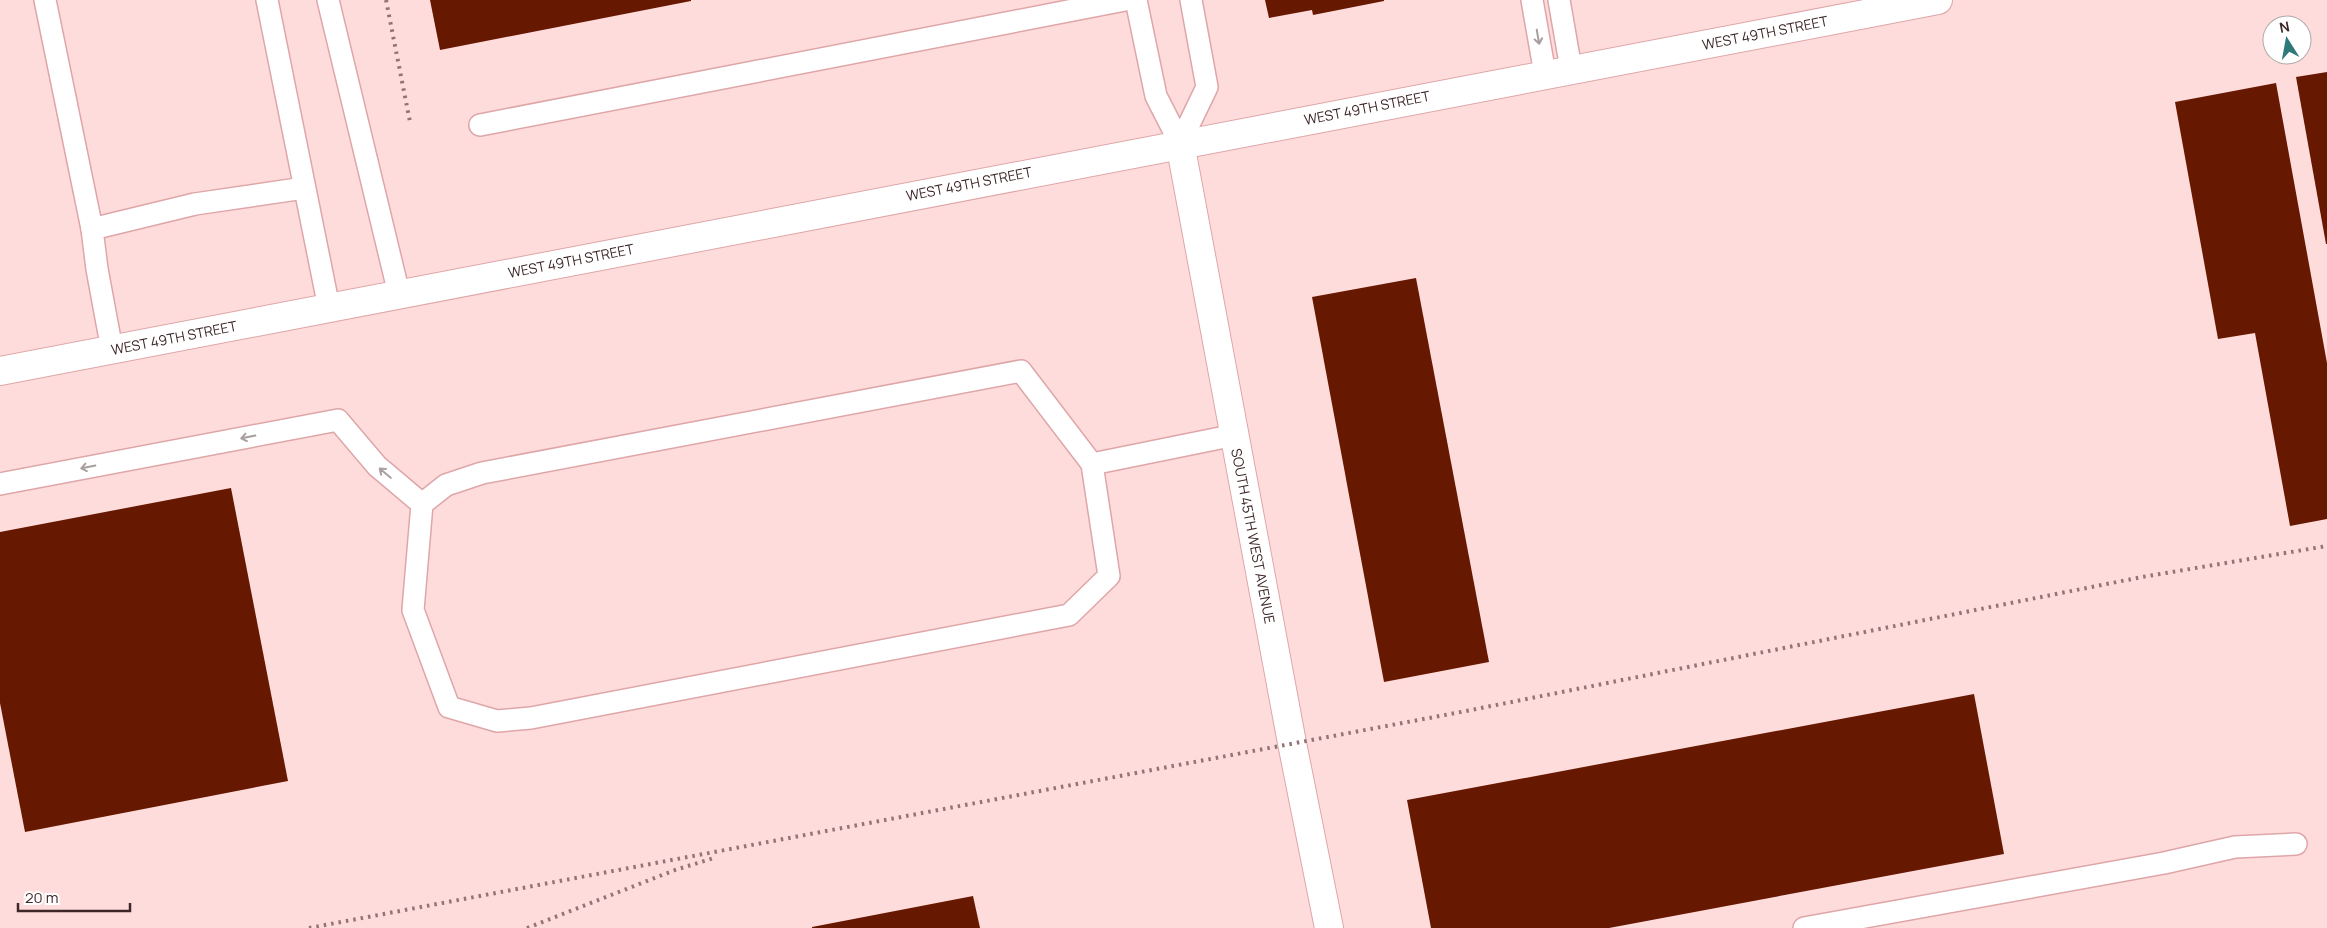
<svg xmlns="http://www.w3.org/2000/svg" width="2327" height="928" font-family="Manrope,sans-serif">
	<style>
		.building { fill: #671800 }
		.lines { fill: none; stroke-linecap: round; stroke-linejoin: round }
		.service-casing { stroke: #dea6a8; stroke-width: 24 }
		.minor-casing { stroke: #dea6a8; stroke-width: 30 }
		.service { stroke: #fff; stroke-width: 21 }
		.minor { stroke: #fff; stroke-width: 28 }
		.rail { stroke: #917576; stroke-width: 4; stroke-dasharray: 2.5 5; stroke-linecap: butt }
		.oneway { stroke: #a89e9e }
		.labels { text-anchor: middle; stroke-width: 5; stroke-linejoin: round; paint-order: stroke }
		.street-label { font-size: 14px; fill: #3d2728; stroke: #fff }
	</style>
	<rect width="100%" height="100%" fill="#ffdcdc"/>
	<g class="building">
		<polygon points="430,0 691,0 691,1 440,50"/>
		<polygon points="1265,0 1384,0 1384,1 1313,15 1312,10 1269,18"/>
		<polygon points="2327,72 2327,244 2326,244 2296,77"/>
		<polygon points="2276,83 2327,363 2327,519 2290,526 2255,333 2218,339 2175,102"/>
		<polygon points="1416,278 1489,662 1384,682 1312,297"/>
		<polygon points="231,488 288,781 25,832 0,703 0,532"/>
		<polygon points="1974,694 2004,854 1609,928 1431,928 1407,800"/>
		<polygon points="973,896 980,928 812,928 812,927"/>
	</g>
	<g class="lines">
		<g class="service-casing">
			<g id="service">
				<polyline points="45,0 92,229"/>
				<polyline points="267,0 329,308"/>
				<polyline points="328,0 399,294"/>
				<polyline points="1136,0 1156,96 1180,143"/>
				<polyline points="1532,0 1545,74"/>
				<polyline points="1559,0 1571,69"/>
				<polyline points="480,125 1125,0"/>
				<polyline points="1180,143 1207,87 1191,0"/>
				<polyline points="112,350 97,269 92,229 195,204 304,188"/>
				<polygon points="1021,371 1092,464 1109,576 1069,615 531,718 497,721 449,707 413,610 422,504 446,485 482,473"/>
				<polyline points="1092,464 1235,435"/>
				<polyline points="0,484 338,420 377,466 422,504"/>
				<polyline points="1804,928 2164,863 2235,847 2296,844"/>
			</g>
		</g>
		<g class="minor-casing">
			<g id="minor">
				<polyline points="1180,143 1292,743 1329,928"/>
				<polyline points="0,371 1938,0"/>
			</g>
		</g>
		<use href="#service" class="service"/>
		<use href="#minor" class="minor"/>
		<g class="rail">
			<polyline points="386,0 410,122"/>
			<polyline points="309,928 1461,712 2142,577 2327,546"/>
			<polyline points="527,928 675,870 714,858"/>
		</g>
	</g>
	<defs><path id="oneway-shaft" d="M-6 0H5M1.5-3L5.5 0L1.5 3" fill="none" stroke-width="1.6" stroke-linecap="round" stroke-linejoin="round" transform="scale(1.25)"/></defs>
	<g class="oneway">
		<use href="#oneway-shaft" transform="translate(1538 37) rotate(80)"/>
		<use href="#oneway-shaft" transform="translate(248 437) rotate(169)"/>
		<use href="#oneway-shaft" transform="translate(88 467) rotate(169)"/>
		<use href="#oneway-shaft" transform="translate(385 473) rotate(-140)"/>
	</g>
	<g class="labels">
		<g class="street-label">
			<text transform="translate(1765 33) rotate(-11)" y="5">WEST 49TH STREET</text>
			<text transform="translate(1367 108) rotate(-11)" y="5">WEST 49TH STREET</text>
			<text transform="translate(969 184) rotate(-11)" y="5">WEST 49TH STREET</text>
			<text transform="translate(571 261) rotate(-11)" y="5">WEST 49TH STREET</text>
			<text transform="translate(174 338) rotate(-11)" y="5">WEST 49TH STREET</text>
			<text transform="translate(1253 536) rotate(79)" y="5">SOUTH 45TH WEST AVENUE</text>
		</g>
	</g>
	<g transform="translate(2287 40) rotate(349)"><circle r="24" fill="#ffffff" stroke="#b1a9a9"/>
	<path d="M0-4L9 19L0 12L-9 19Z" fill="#30797b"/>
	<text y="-8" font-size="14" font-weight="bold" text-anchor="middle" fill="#3d2728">N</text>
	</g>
	<path d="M18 903v8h112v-8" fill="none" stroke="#3d2728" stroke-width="2.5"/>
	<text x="25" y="903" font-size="15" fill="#3d2728" stroke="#ffffff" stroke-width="4" paint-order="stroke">20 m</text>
</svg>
